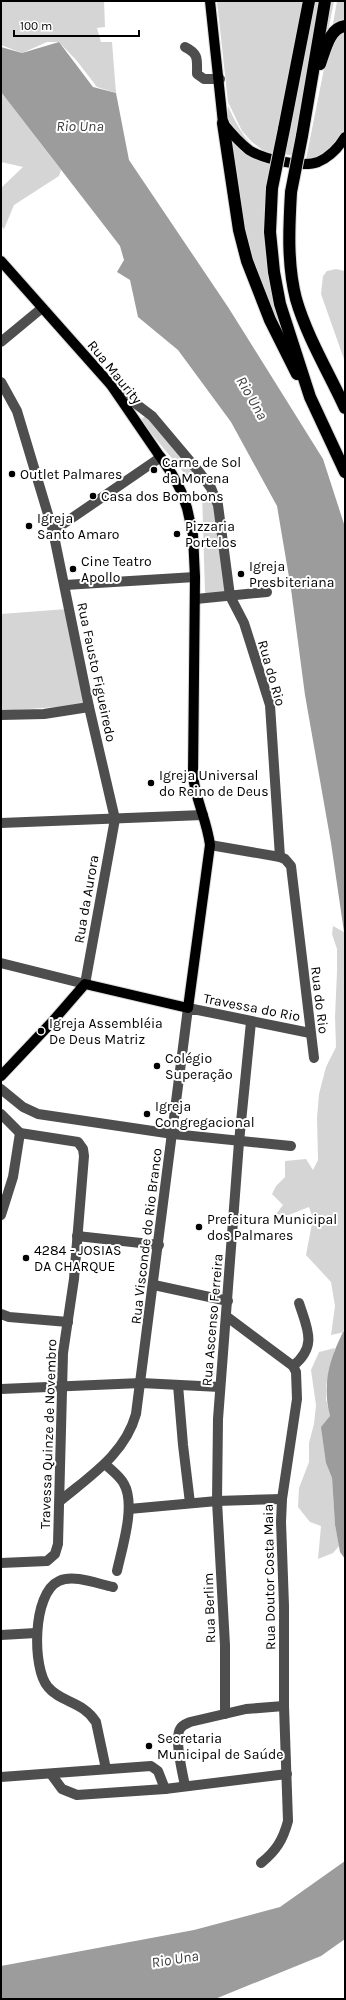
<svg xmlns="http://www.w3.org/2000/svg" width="346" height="2000" font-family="Karla,sans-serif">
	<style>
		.green { fill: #d5d5d5 }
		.water { fill: #9c9c9c }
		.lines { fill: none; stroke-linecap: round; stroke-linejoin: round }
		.major-casing { stroke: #dbdbdb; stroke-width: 12 }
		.highway-casing { stroke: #dbdbdb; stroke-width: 14 }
		.minor { stroke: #4e4e4e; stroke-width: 10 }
		.major { stroke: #000; stroke-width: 10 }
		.highway { stroke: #000; stroke-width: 12 }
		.highway-bridge-casing { stroke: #dbdbdb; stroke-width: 14; stroke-linecap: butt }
		.highway-bridge { stroke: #000; stroke-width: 12 }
		.poi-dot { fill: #000; stroke: #fff; stroke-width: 1.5 }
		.labels { text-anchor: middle; stroke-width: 4; stroke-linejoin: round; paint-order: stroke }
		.street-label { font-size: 14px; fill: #000; stroke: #fff }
		.poi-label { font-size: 14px; fill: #000; stroke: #fff; text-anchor: start }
		.water-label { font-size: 15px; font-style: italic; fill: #3d3d3d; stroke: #fff }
	</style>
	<rect width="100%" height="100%" fill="#fff"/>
	<g class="green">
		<polygon points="1,1 104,1 105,27 97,28 101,42 112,42 116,93 97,87 77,61 59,42 47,42 22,53 1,45"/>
		<polygon points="217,1 308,1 278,156 269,155 252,142 242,131 228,102"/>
		<polygon points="311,1 334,1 303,157 282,154"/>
		<polygon points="337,1 345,1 345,23 330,41"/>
		<polygon points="345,24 345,141 320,161 306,159 329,44"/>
		<polygon points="1,92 61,170 59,176 14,205 4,229 1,226 1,188 23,167 1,162"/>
		<path d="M228,106C238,128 251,154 277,158L269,233L291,350L244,255L228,132Z"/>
		<polygon points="336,269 345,271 345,362 321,294 323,276 327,271"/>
		<polygon points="149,414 203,478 190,480 140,420"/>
		<polygon points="214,491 228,593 208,596 205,592 202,493"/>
		<polygon points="67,609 84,705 1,711 1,614"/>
		<polygon points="333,926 344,932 345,1332 331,1335 335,1306 331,1282 306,1255 313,1218 309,1207 286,1216 276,1214 283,1205 272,1194 276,1186 285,1177 285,1161 306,1159 313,1170 318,1160 317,1118 319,1094 326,1067 336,1047 335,1017 337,972 337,949 332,934"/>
		<polygon points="335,1348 326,1385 326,1399 330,1416 326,1463 332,1478 335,1525 339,1546 333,1553 318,1559 321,1526 310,1522 298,1507 299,1488 309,1462 309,1443 314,1424 316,1405 311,1370 319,1352"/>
	</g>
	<g class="water">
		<polygon points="59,42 93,87 116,93 129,160 228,307 323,459 345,527 345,1031 344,932 331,843 305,695 291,589 277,506 231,422 178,350 138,317 130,280 117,272 124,260 120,246 1,92 1,47 22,53"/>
		<path d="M343,1332H345V1559L340,1552L335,1525L332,1478L326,1463L321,1427L330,1416C322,1385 329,1360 343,1332Z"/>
		<polygon points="345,1861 345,1939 321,1956 215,1999 1,1999 1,1966 194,1930 280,1907"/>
	</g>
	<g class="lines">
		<g class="major-casing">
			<g id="major">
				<path d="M210,1L223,123C231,133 239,142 249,150C263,159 303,168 318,162C329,157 339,147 345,137"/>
				<path d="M1,261L111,385L172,474L181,491L187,508L193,535L195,577L193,775C195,799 207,820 210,845L188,1008L85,984L52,1022L1,1076"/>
			</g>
		</g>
		<g class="highway-casing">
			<g id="highway">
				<path d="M320,64C325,51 329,28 345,26"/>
				<polyline points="223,123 239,230 247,261 270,320 297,374"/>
				<polyline points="284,129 309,1"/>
				<polyline points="302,136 325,1"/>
				<polyline points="272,188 270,232 274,272 280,304 310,397 345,472"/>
				<path d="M291,192C289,227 287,264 296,299C307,337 329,373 345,408"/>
			</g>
		</g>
		<g class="minor">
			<path d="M185,47C199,54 197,59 197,74L204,79H220"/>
			<polyline points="1,342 42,308"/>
			<polyline points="1,382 17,411 53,531 89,707 115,819 85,984 1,963"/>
			<polyline points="111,385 152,416 200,473 211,488 218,505 230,596 244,623 270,705 280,857"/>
			<polyline points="53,531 161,457"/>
			<polyline points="65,585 195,577"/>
			<polyline points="196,599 267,592"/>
			<polyline points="1,715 44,714 89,707"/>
			<polyline points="1,823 203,815"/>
			<polyline points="210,845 280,857 285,859 291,866 314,1058"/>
			<polyline points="1,1089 23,1107 38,1114 173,1134 291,1146"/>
			<polyline points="1,1114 20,1133 78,1142 83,1149 84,1156 74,1279 63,1353 58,1544 55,1554 47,1561 1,1563"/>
			<polyline points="1,1215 13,1177 20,1133"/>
			<polyline points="77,1236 159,1245"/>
			<polyline points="154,1285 228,1301"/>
			<polyline points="1,1314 9,1317 68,1322"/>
			<path d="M226,1316L293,1366L296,1372L297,1399L282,1499L281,1522L284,1606V1706L288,1821C283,1840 276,1851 261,1863"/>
			<path d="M293,1366C318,1346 307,1328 299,1303"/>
			<polyline points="178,1385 183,1445 190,1503"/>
			<polyline points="1,1389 141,1383 220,1387"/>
			<path d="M105,1464C111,1470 120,1476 124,1484C136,1505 122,1548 117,1571"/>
			<path d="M60,1501C90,1476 125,1454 136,1414L188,1008L310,1033"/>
			<polyline points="129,1509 217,1501 282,1499"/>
			<polyline points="1,1635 36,1633"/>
			<polyline points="225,1714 225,1645 217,1501 218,1419 239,1142 251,1022"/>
			<path d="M106,1769L96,1722C83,1701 61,1703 48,1687C32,1669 32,1593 59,1581C74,1574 98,1584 113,1587"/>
			<polyline points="51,1774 62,1789 77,1795 165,1789 287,1774"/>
			<polyline points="1,1777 151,1766 158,1771 165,1789"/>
			<path d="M185,1786C183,1775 174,1739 180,1729C182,1725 186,1724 190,1722L246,1709L284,1706"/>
		</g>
		<use href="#major" class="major"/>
		<use href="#highway" class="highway"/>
		<g class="highway-bridge-casing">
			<g id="highway-bridge">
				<polyline points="272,188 284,129"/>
				<polyline points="291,192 302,136"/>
			</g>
		</g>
		<use href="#highway-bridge" class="highway-bridge"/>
	</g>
	<g class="poi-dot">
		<circle cx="154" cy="470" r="4"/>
		<circle cx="12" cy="474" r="4"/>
		<circle cx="93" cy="496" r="4"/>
		<circle cx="29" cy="526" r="4"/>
		<circle cx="177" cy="534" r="4"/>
		<circle cx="73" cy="569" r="4"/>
		<circle cx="241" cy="574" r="4"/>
		<circle cx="151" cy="783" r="4"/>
		<circle cx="41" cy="1031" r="4"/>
		<circle cx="157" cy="1066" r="4"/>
		<circle cx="147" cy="1114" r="4"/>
		<circle cx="199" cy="1227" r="4"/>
		<circle cx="26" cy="1258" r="4"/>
		<circle cx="149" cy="1746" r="4"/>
	</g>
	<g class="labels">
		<g class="street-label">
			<text transform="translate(115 372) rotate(51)" y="5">Rua Maurity</text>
			<text transform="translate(97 672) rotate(78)" y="5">Rua Fausto Figueiredo</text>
			<text transform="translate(272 673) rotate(74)" y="5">Rua do Rio</text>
			<text transform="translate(86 899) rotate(-80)" y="5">Rua da Aurora</text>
			<text transform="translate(320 1000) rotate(83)" y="5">Rua do Rio</text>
			<text transform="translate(252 1007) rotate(11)" y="5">Travessa do Rio</text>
			<text transform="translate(146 1236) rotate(-83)" y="5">Rua Visconde do Rio Branco</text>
			<text transform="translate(212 1320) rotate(-85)" y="5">Rua Ascenso Ferreira</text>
			<text transform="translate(48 1434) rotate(-88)" y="5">Travessa Quinze de Novembro</text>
			<text transform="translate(269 1577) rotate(-91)" y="5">Rua Doutor Costa Maia</text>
			<text transform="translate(209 1608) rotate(-92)" y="5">Rua Berlim</text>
		</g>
		<g class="poi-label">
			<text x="162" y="467">Carne de Sol<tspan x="162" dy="16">da Morena</tspan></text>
			<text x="20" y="479">Outlet Palmares</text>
			<text x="101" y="501">Casa dos Bombons</text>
			<text x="37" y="523">Igreja<tspan x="37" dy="16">Santo Amaro</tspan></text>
			<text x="185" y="531">Pizzaria<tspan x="185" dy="16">Portelos</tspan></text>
			<text x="81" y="566">Cine Teatro<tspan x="81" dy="16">Apollo</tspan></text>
			<text x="249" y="571">Igreja<tspan x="249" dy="16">Presbiteriana</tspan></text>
			<text x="159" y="780">Igreja Universal<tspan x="159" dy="16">do Reino de Deus</tspan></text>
			<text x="49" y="1028">Igreja Assembléia<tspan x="49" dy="16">De Deus Matriz</tspan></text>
			<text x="165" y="1063">Colégio<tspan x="165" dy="16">Superação</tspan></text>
			<text x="155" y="1111">Igreja<tspan x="155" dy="16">Congregacional</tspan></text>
			<text x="207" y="1224">Prefeitura Municipal<tspan x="207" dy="16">dos Palmares</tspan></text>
			<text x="34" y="1255">4284 - JOSIAS<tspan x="34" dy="16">DA CHARQUE</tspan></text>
			<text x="157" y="1743">Secretaria<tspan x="157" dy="16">Municipal de Saúde</tspan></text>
		</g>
		<g class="water-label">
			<text x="80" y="131">Rio Una</text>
			<text transform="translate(252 398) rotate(60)" y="5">Rio Una</text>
			<text transform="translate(175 1959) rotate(-9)" y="5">Rio Una</text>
		</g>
	</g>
	<rect width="346" height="2000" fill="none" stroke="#000000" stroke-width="4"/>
	<path d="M14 30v6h125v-6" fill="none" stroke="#000000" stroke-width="2"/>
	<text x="20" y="30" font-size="12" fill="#000000" stroke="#ffffff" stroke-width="3" paint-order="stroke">100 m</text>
</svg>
